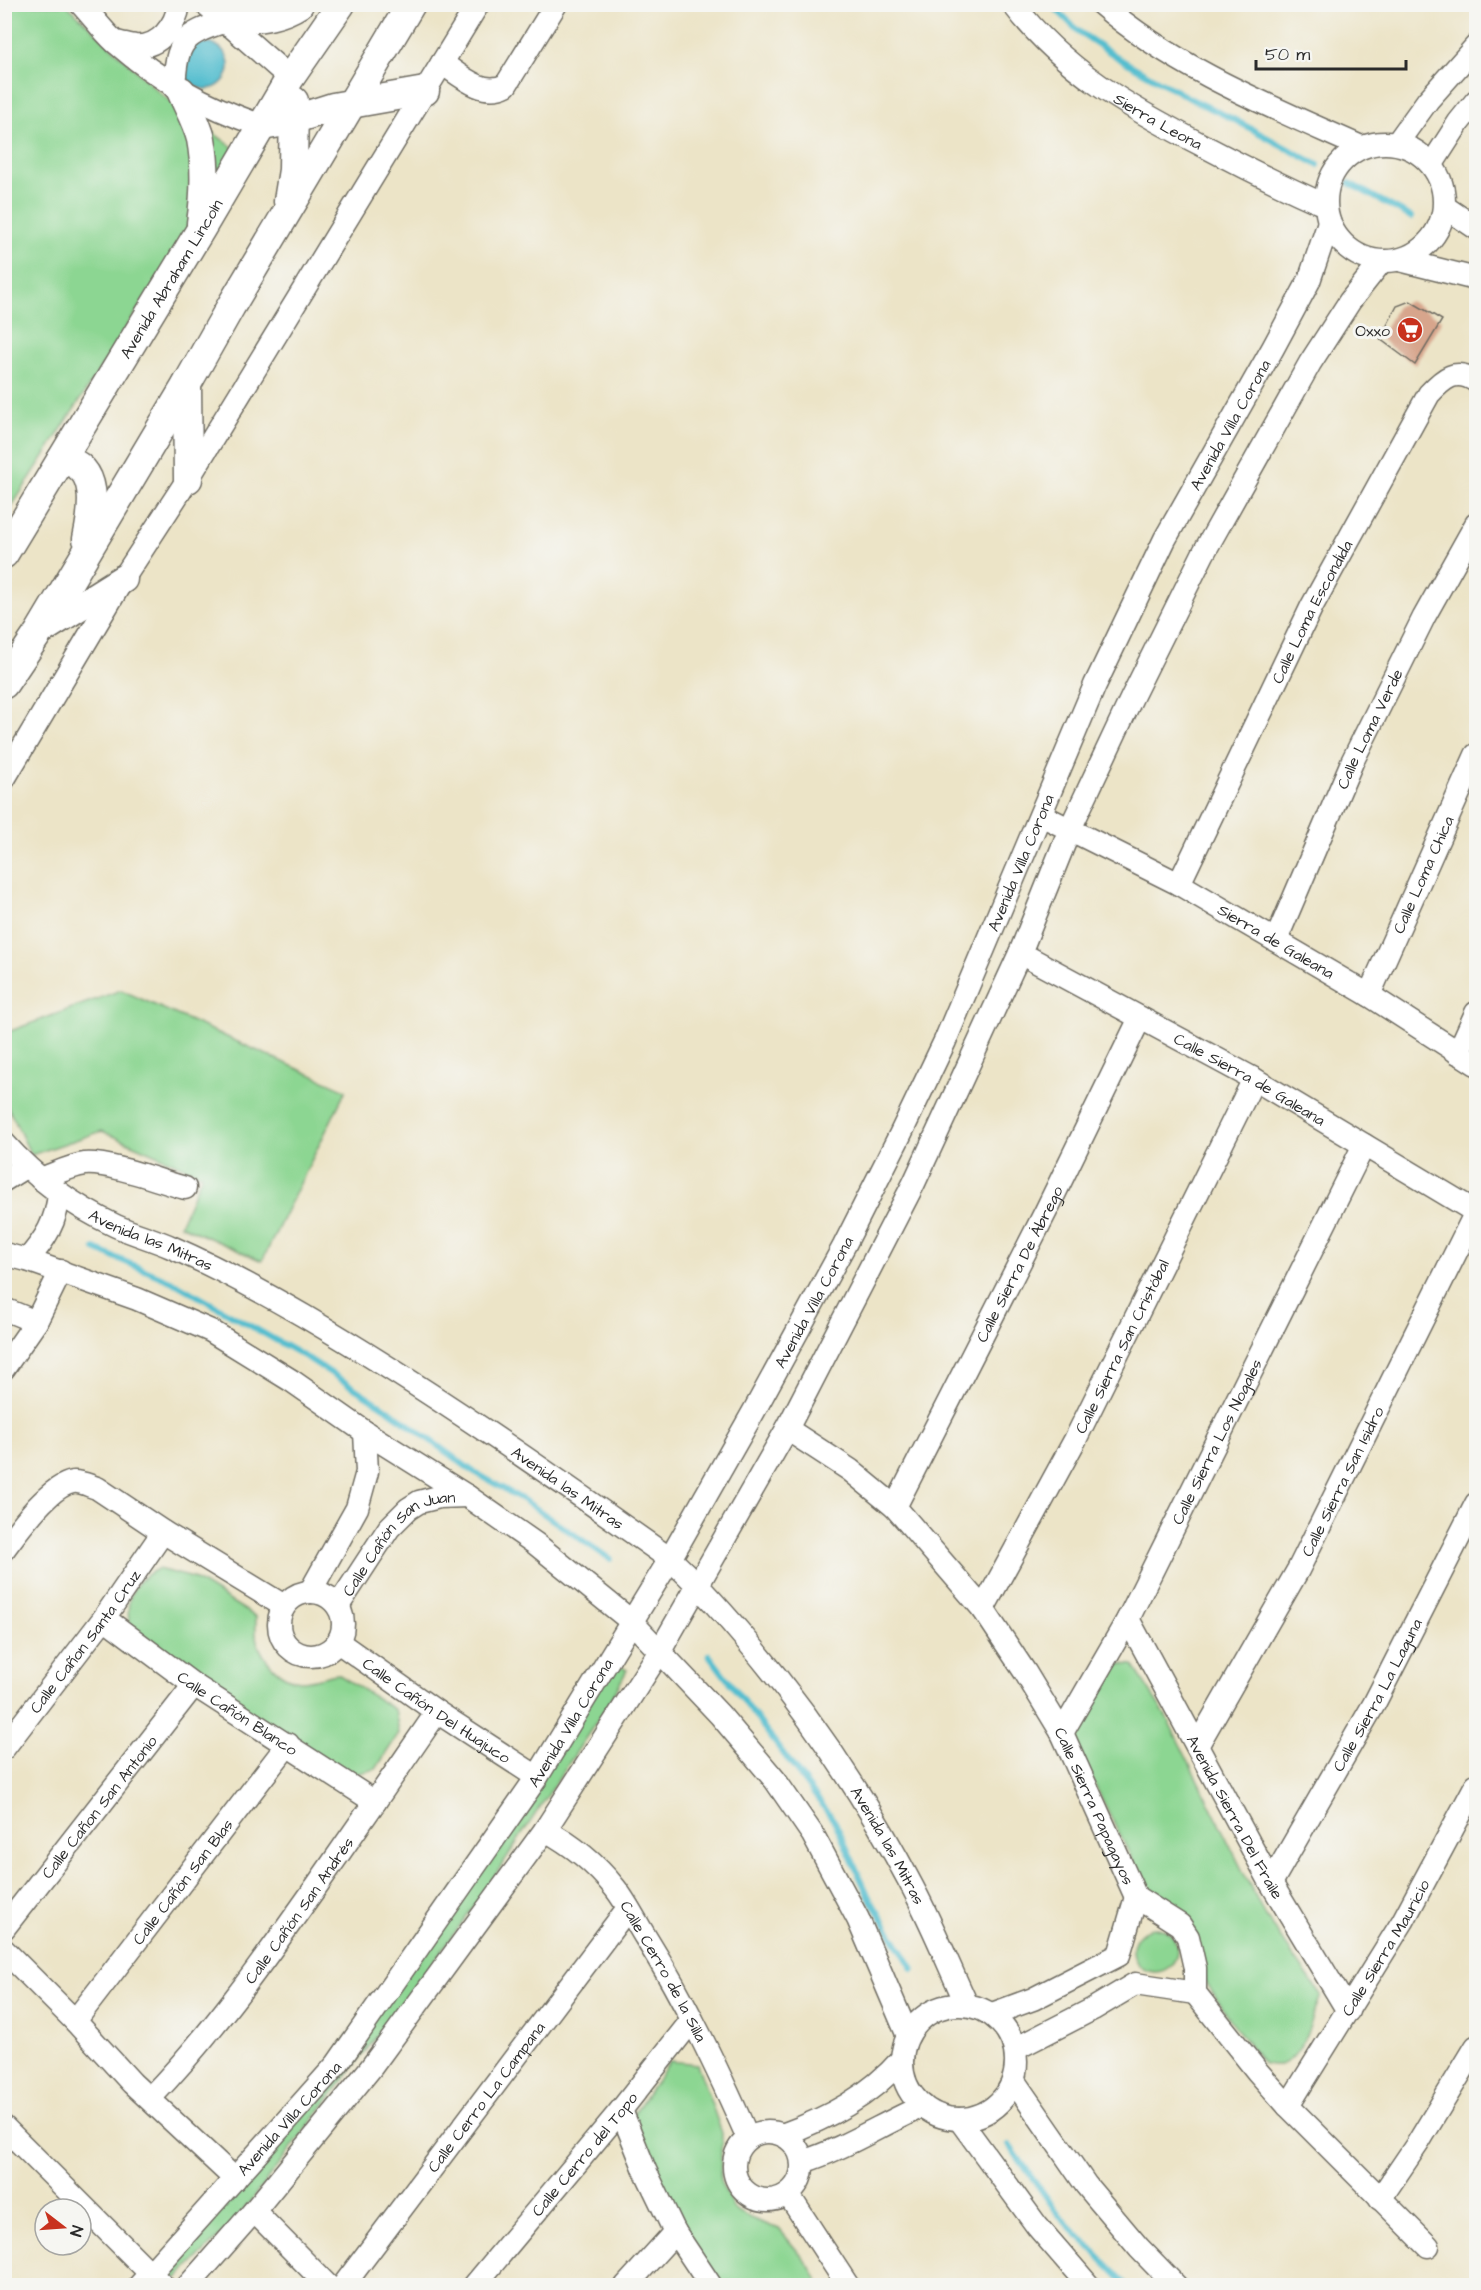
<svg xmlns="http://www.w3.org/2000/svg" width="1481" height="2290" font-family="'Architects Daughter',sans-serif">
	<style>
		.green { fill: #8cd692; stroke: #5c805e; stroke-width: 1.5 }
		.water { fill: #54becf; stroke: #40747d; stroke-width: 1.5 }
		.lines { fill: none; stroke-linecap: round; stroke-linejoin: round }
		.stream { stroke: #54becf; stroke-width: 6 }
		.building { fill: #d7a58c }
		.minor-casing { stroke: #6f6c62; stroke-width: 25 }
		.major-casing { stroke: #6f6c62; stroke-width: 31 }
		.minor { stroke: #fff; stroke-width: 22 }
		.major { stroke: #fff; stroke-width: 28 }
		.labels { text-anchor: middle; stroke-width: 6; stroke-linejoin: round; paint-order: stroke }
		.street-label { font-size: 16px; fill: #2b2b2b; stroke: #f6f6f2 }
		.poi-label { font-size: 16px; fill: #2b2b2b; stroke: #f6f6f2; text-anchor: end }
	</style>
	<rect width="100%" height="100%" fill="#f6f6f2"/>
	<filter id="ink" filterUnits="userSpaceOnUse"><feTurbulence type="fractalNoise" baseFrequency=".0167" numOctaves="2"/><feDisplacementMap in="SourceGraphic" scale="12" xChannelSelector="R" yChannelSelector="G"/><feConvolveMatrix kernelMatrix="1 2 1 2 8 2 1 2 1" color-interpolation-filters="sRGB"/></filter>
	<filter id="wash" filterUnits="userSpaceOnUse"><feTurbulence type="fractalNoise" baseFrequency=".008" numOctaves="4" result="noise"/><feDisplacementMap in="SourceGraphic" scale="24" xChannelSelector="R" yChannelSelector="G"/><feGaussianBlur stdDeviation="1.35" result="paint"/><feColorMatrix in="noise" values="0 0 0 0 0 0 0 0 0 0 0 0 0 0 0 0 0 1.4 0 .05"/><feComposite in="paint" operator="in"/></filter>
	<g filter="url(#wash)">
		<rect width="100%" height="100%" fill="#ece4c7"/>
		<g class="green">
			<polygon points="5,5 67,5 162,95 239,152 5,517"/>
			<polygon points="121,990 346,1090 262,1261 180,1225 202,1175 102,1131 31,1155 5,1101 5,1033"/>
			<path d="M158,1569L193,1578L256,1617C256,1625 255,1634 257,1641C263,1660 280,1679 300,1681C312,1682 325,1675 338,1674L395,1710L399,1733L376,1769L354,1774L341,1772L132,1637C124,1606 127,1583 158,1569Z"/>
			<polygon points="616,1664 627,1670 612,1698 484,1892 425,1974 236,2220 176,2280 163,2271 235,2192"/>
			<path d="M1121,1664L1133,1665L1166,1716L1264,1914L1321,1995C1313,2015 1304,2055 1283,2064C1278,2066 1270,2065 1264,2064C1241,2036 1219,2005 1201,1973C1183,1943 1170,1912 1146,1887L1073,1741L1076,1727L1109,1669Z"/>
			<circle cx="1155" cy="1950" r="22"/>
			<polygon points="670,2061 697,2064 722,2133 720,2181 734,2209 750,2218 779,2229 810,2266 820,2285 717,2285 696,2256 632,2116"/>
		</g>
		<circle class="water" cx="206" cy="66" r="23"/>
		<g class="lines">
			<g class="stream">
				<polyline points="1051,4 1078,31 1120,59 1191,99 1233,119 1318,165"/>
				<polyline points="1349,183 1411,217"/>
				<polyline points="95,1249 173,1282 309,1359 390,1411 471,1470 525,1501 610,1559"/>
				<polyline points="709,1655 835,1822 869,1897 913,1969"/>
				<polyline points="1009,2145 1062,2219 1128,2286"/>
			</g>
		</g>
		<g id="blocks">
			<polygon class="building" points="1410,301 1442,320 1415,365 1380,339 1397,306"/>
		</g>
	</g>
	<g filter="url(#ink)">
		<use href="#blocks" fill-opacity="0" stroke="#6f6c62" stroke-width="1.5"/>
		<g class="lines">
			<g class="minor-casing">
				<g id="minor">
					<path d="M81,4C93,17 103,31 115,42C161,82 205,106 262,126"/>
					<polyline points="206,4 290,78"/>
					<path id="s1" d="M1013,4C1063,70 1130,108 1202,145C1242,166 1283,187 1325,205"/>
					<path d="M1101,4C1176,69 1272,107 1361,147"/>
					<path d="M116,42C122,43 129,45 135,46C159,48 176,26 179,4"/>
					<path d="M442,63C461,76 483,97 506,85L556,4"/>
					<path d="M174,87C177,41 182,35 226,21"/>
					<circle cx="1385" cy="202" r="59"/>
					<polyline points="1397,143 1428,100 1476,46"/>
					<polyline points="1432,164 1459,122 1476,101"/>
					<polyline points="1445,207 1476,228"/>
					<polyline points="1400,260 1476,279"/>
					<polyline points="4,779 123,579 188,479 478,4"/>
					<path id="s2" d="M1041,815L1179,884L1369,995L1476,1064"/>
					<path id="s3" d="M1179,884L1312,606L1429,394C1444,378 1455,368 1476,381"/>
					<path id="s4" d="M1276,940L1352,762L1424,617L1476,524"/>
					<path id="s5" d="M1020,953L1254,1079L1476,1212"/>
					<path id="s6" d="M1369,995L1476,755"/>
					<polyline points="1458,1053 1476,1013"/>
					<path id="s7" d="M4,1143C36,1179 73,1206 116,1226C134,1234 153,1239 171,1247C217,1267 261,1291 304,1316C430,1390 550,1474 670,1559C696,1582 719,1608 742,1635C808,1712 866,1798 913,1888C933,1926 949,1966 967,2005"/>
					<path d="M41,1179C55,1174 70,1166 85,1164C110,1162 159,1181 185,1188"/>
					<polyline points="4,1180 25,1167"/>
					<polyline points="4,1254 27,1260 137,1299 211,1331 292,1381 365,1432 467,1496 536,1544 631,1621 720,1715 775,1780 813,1835 858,1919 908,2036"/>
					<path d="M27,1260C45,1240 57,1221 59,1193"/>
					<polyline points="4,1309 36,1322"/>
					<polyline points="4,1368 36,1322 61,1271"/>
					<path id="s8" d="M787,1429L850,1470L895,1507L983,1609L1025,1672L1062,1733L1136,1897L1180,1925L1188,1937L1195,1968V1993L1257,2071L1288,2106L1428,2246"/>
					<path id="s9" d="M895,1507L1046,1211L1140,1018"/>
					<path d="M4,1549C18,1530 49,1486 73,1482C80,1481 90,1486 97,1488L163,1532L284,1606"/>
					<circle cx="311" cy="1624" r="32"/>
					<polyline points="310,1592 357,1508 367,1472 365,1432"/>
					<path id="s10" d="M338,1606L389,1528L408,1509L419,1502L439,1497L467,1496"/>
					<path id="s11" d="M983,1609L1075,1440L1254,1079"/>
					<path id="s12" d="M104,1618L194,1685L375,1802"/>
					<path id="s13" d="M1128,1619L1271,1883L1348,2011"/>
					<path id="s14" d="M338,1642L437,1712L537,1777"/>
					<path id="s15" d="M1062,1733L1128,1619L1364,1145"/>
					<path id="s16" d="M1197,1746L1298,1570L1476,1212"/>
					<path id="s17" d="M4,1748L104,1618L163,1532"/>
					<path id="s18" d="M545,1830C571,1844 596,1864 615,1888C627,1903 636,1922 646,1938C686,2002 718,2070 748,2138"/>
					<path id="s19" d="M1271,1883L1374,1704L1476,1504"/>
					<path id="s20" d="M4,1928L194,1685"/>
					<polyline points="4,1950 75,2021 132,2083 235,2179"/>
					<circle cx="959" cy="2062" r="57"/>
					<polyline points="992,2014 1033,1999 1119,1955 1136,1897"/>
					<path id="s21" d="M75,2021L288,1744"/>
					<polyline points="1015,2049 1093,2009 1135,1984 1195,1993"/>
					<polyline points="1014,2081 1086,2185 1139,2248 1176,2286"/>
					<path id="s22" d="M150,2098C211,2035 262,1963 313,1891C354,1832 396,1772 437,1712"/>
					<path id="s23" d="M1288,2106L1403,1921L1476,1785"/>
					<polyline points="621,2110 645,2170 675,2232 711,2286"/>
					<polyline points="959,2119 1037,2226 1089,2286"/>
					<polyline points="4,2127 163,2286"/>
					<circle cx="768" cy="2166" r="34"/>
					<path d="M782,2135C828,2118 869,2097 902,2059"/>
					<path d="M802,2162C844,2149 882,2124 923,2106"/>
					<polyline points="788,2194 848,2286"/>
					<polyline points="1380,2199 1418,2143 1476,2047"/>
					<polyline points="254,2211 328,2286"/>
					<path id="s24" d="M139,2286L337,2064L537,1777L670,1559L754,1411L844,1246L900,1135L945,1041L1095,685L1165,539L1273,348L1309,281L1329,222"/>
					<polyline points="188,2286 254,2211 370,2069 545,1830 660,1651 787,1429 914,1183 1020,953 1070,829 1132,697 1203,554 1310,363 1350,301 1381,262"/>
					<path id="s25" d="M343,2286L628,1908"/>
					<path id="s26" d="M474,2286L621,2110L692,2020"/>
					<polyline points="626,2286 675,2232"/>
				</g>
			</g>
			<g class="major-casing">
				<g id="major">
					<path d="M226,21C251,18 276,19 299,4"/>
					<path d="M181,91C188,107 197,123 201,139C206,166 205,196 201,223"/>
					<polyline points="262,126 286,122 333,107 425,91"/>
					<polyline points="288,201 293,170 294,101"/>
					<polyline points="187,384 188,479"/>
					<path d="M61,460C101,464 93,511 87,539"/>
					<path id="s27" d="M4,554L201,229L290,78L341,4"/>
					<polyline points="43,629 123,579"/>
					<polyline points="4,684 39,632 187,384 231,306 411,4"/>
				</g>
			</g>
			<use href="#minor" class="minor"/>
			<use href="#major" class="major"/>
		</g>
	</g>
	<defs>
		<g id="supermarket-disc" transform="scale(1.35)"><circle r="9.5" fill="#c8321e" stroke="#f6f6f2"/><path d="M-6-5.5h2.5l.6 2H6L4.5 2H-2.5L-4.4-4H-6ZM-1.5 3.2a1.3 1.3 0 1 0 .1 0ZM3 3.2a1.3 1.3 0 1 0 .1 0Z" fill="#fff"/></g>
	</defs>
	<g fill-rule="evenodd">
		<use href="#supermarket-disc" x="1410" y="330"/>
	</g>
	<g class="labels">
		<g class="street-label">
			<text dy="6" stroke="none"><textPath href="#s1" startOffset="188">Sierra Leona</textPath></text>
			<text dy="6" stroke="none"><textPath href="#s27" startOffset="322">Avenida Abraham Lincoln</textPath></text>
			<text dy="6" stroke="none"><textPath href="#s24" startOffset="2169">Avenida Villa Corona</textPath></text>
			<text dy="6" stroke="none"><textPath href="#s3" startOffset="303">Calle Loma Escondida</textPath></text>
			<text dy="6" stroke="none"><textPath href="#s4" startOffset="231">Calle Loma Verde</textPath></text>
			<text dy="6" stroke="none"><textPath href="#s24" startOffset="1683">Avenida Villa Corona</textPath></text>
			<text dy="6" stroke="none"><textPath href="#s6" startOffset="132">Calle Loma Chica</textPath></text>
			<text dy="6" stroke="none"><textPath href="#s2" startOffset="267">Sierra de Galeana</textPath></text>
			<text dy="6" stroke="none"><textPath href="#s5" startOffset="262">Calle Sierra de Galeana</textPath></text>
			<text dy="6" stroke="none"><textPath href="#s7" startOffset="178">Avenida las Mitras</textPath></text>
			<text dy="6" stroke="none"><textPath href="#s9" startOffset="273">Calle Sierra De Ábrego</textPath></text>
			<text dy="6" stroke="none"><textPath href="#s24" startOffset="1197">Avenida Villa Corona</textPath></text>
			<text dy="6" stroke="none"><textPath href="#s11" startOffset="297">Calle Sierra San Cristóbal</textPath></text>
			<text dy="6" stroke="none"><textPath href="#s15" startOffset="330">Calle Sierra Los Nogales</textPath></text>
			<text dy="6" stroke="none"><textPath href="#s16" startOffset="302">Calle Sierra San Isidro</textPath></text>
			<text dy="6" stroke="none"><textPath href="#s7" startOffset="664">Avenida las Mitras</textPath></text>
			<text dy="6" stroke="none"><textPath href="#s10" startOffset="92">Calle Cañón San Juan</textPath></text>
			<text dy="6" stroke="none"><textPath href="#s17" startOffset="134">Calle Cañon Santa Cruz</textPath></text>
			<text dy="6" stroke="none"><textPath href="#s19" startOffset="216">Calle Sierra La Laguna</textPath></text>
			<text dy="6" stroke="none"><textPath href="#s14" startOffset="120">Calle Cañón Del Huajuco</textPath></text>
			<text dy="6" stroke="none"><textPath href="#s12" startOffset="164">Calle Cañón Blanco</textPath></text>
			<text dy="6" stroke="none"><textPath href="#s24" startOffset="711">Avenida Villa Corona</textPath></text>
			<text dy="6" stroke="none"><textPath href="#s20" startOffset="154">Calle Cañon San Antonio</textPath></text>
			<text dy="6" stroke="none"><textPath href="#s8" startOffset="495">Calle Sierra Papagayos</textPath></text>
			<text dy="6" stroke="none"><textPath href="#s13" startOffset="225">Avenida Sierra Del Fraile</textPath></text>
			<text dy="6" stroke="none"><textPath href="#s7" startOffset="1150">Avenida las Mitras</textPath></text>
			<text dy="6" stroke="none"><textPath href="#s21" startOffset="176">Calle Cañón San Blas</textPath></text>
			<text dy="6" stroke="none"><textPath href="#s22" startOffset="240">Calle Cañón San Andrés</textPath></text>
			<text dy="6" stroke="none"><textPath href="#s23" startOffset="186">Calle Sierra Mauricio</textPath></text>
			<text dy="6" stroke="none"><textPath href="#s18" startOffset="188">Calle Cerro de la Silla</textPath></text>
			<text dy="6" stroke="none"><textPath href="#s25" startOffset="237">Calle Cerro La Campana</textPath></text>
			<text dy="6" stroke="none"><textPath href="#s24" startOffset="225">Avenida Villa Corona</textPath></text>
			<text dy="6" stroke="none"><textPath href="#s26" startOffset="172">Calle Cerro del Topo</textPath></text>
		</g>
		<g class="poi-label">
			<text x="1390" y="336">Oxxo</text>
		</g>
	</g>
	<rect width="1481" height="2290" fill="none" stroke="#f6f6f2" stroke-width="24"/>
	<g transform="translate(63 2227) rotate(107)"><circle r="28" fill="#f6f6f2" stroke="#a5a5a2" stroke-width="1.5"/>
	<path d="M0-4.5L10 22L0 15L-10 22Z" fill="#c8321e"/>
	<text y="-9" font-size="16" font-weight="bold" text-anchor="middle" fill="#2b2b2b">N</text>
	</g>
	<path d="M1256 60v9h150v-9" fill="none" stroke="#2b2b2b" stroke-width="3"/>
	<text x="1265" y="60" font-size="18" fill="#2b2b2b" stroke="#f6f6f2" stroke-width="4.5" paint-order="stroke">50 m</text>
</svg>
